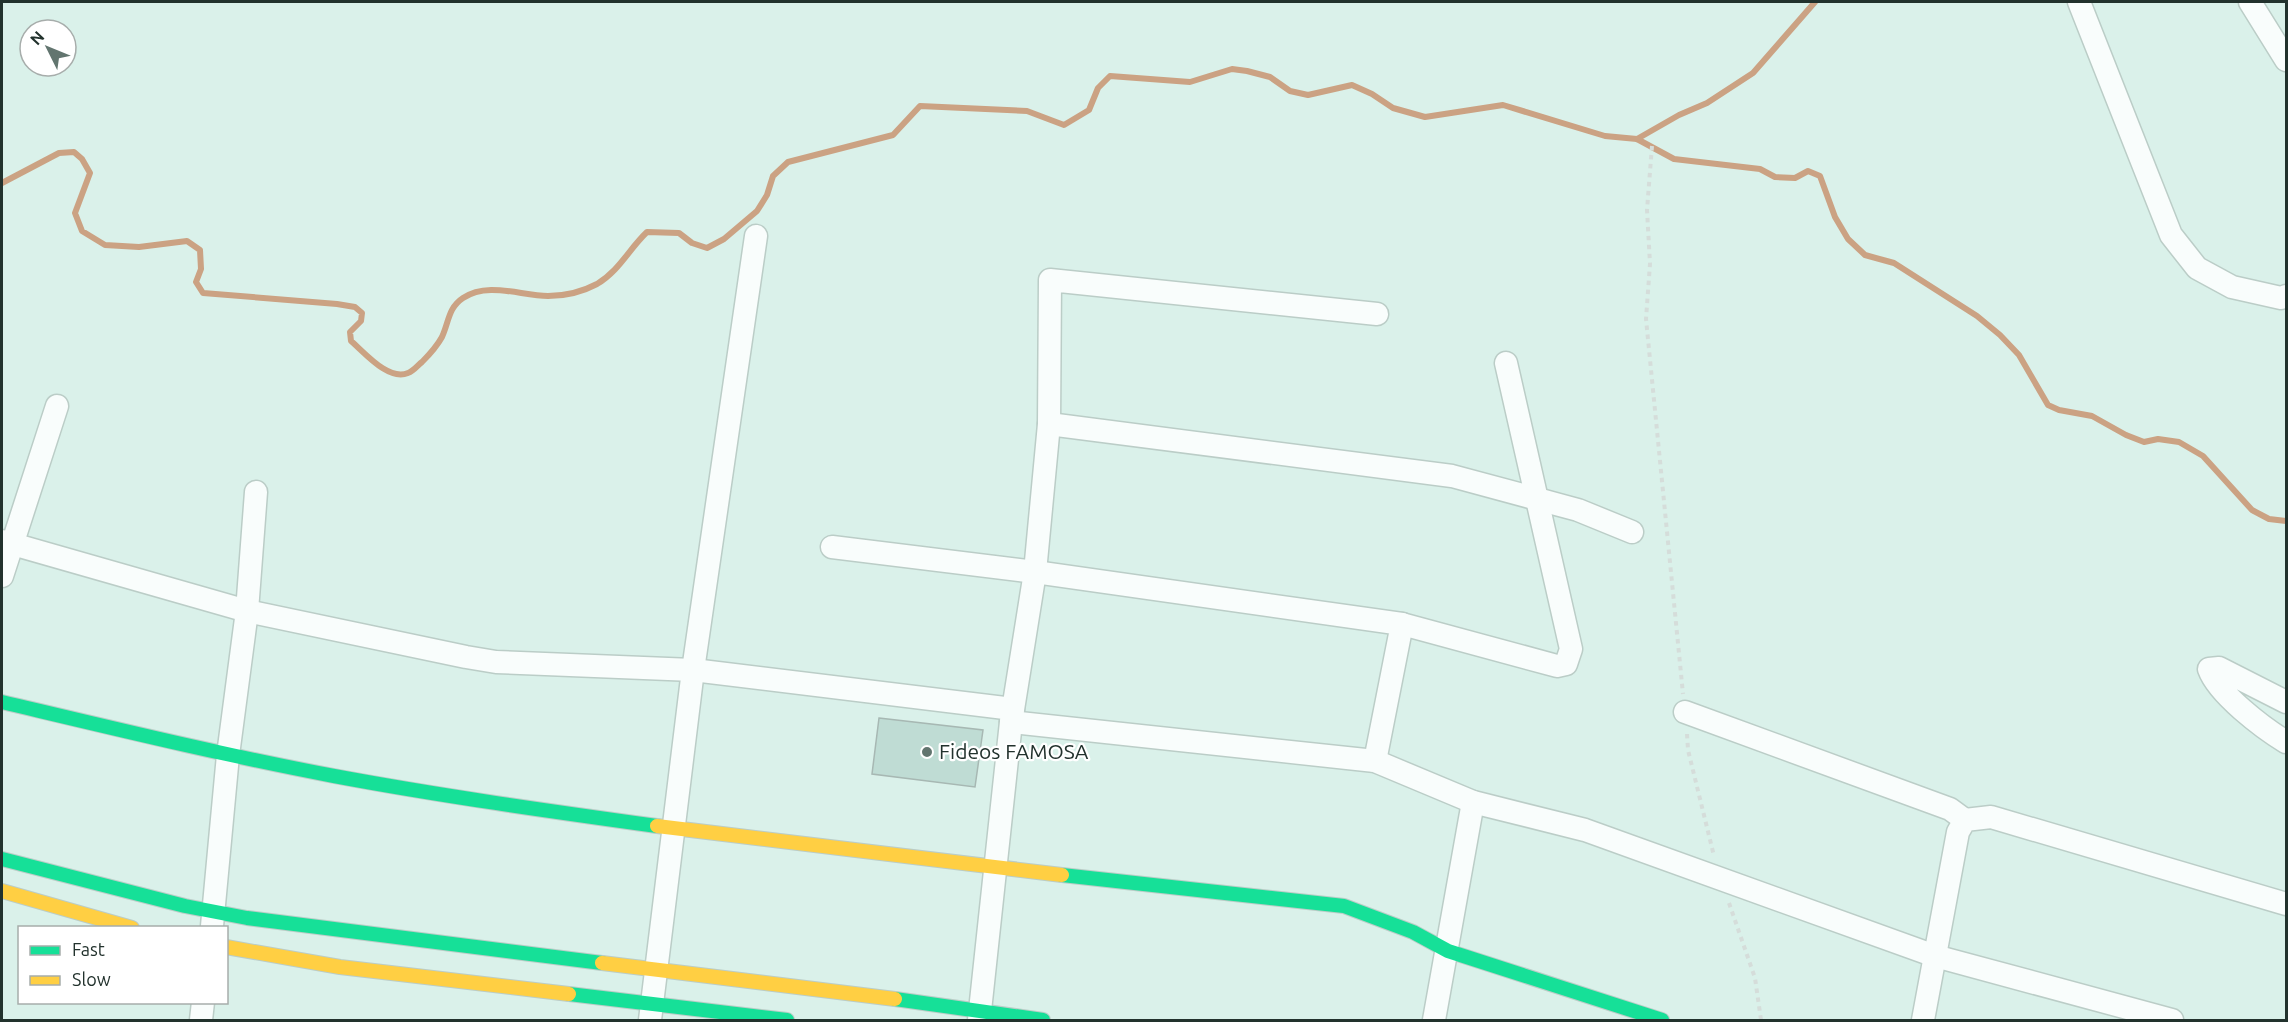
<svg xmlns="http://www.w3.org/2000/svg" width="2288" height="1022" font-family="Ubuntu,sans-serif">
	<style>
		.lines { fill: none; stroke-linecap: round; stroke-linejoin: round }
		.stream { stroke: #cba283; stroke-width: 6 }
		.building { fill: #bfdcd4; stroke: #a7b8b3; stroke-width: 1.5 }
		.street-casing { stroke: #bbcdc7; stroke-width: 25 }
		.fast-casing { stroke: #bbcdc7; stroke-width: 16 }
		.slow-casing { stroke: #bbcdc7; stroke-width: 16 }
		.path { stroke: #d5ddda; stroke-width: 4; stroke-dasharray: 4.5 4.5; stroke-linecap: butt }
		.street { stroke: #f9fdfc; stroke-width: 22 }
		.fast { stroke: #16e098; stroke-width: 14 }
		.slow { stroke: #ffcf43; stroke-width: 14 }
		.poi-dot { fill: #62756f; stroke: #fff; stroke-width: 2 }
		.labels { text-anchor: middle; stroke-width: 4.5; stroke-linejoin: round; paint-order: stroke }
		.poi-label { font-size: 21px; fill: #22322d; stroke: #fff; text-anchor: start }
	</style>
	<rect width="100%" height="100%" fill="#daf1ea"/>
	<g class="lines">
		<g class="stream">
			<polyline points="1637,139 1679,115 1707,103 1753,73 1815,2"/>
			<path d="M2,183L59,153L74,152L82,159L90,173L75,213L82,231L105,245L139,247L187,241L200,250L201,269L196,282L203,293L337,304L355,307L362,313L361,321L350,332L351,341C365,353 388,381 408,373C414,371 418,365 422,362C430,354 437,346 442,337C449,322 448,308 463,298C488,281 521,296 548,296C564,296 582,292 597,284C619,271 629,249 647,232L679,233L692,243L707,248L724,239L757,211L767,195L773,176L788,162L893,135L920,106L1027,111L1064,125L1089,110L1098,88L1110,76L1190,82L1232,69L1247,71L1270,77L1290,91L1308,95L1352,85L1372,94L1393,108L1425,117L1503,105L1605,136L1637,139L1674,159L1760,169L1775,177L1795,178L1808,171L1820,176L1835,217L1848,239L1865,255L1894,263L1977,316L2000,335L2019,355L2048,405L2059,410L2092,416L2126,435L2144,442L2158,439L2179,442L2203,456L2252,510L2269,519L2286,521"/>
		</g>
	</g>
	<polygon class="building" points="879,718 983,730 975,787 872,774"/>
	<g class="lines">
		<g class="street-casing">
			<g id="street">
				<polyline points="2079,2 2171,235 2197,268 2232,287 2281,298 2286,296"/>
				<polyline points="2250,2 2286,60"/>
				<polyline points="1049,424 1452,476 1578,510 1632,532"/>
				<polyline points="2,541 247,611 466,657 496,662 693,670 1013,709"/>
				<polyline points="832,547 1035,572 1402,624 1375,761"/>
				<polyline points="2,576 57,406"/>
				<polyline points="1402,624 1557,666 1566,664 1571,649 1506,363"/>
				<path d="M2286,702L2219,668L2209,669C2218,694 2263,728 2286,742"/>
				<polyline points="1685,712 1950,809 1965,820"/>
				<polyline points="1011,722 1375,761 1473,802 1585,830 1935,956 2172,1020"/>
				<polyline points="212,926 228,755 247,611 256,492"/>
				<polyline points="201,1020 203,1002"/>
				<polyline points="650,1020 693,670 756,236"/>
				<polyline points="979,1020 1011,722 1035,572 1049,424 1050,280 1377,314"/>
				<polyline points="1434,1020 1473,802"/>
				<polyline points="1923,1020 1958,832 1965,820 1991,817 2286,904"/>
			</g>
		</g>
		<g class="fast-casing">
			<g id="fast">
				<path d="M2,702C112,728 223,755 334,776C441,796 549,811 657,826"/>
				<polyline points="2,859 185,906 247,918 602,963"/>
				<polyline points="1062,875 1344,906 1413,932 1448,951 1662,1020"/>
				<polyline points="569,994 787,1020"/>
				<polyline points="895,999 1043,1020"/>
			</g>
		</g>
		<g class="slow-casing">
			<g id="slow">
				<polyline points="657,826 1062,875"/>
				<polyline points="2,891 132,928"/>
				<polyline points="226,947 340,967 569,994"/>
				<polyline points="602,963 895,999"/>
			</g>
		</g>
		<g class="path">
			<polyline points="1652,146 1647,210 1650,264 1646,319 1683,694"/>
			<polyline points="1687,734 1688,750 1714,856"/>
			<polyline points="1729,903 1755,978 1761,1020"/>
		</g>
		<use href="#street" class="street"/>
		<use href="#fast" class="fast"/>
		<use href="#slow" class="slow"/>
	</g>
	<circle class="poi-dot" cx="927" cy="752" r="6"/>
	<g class="labels">
		<g class="poi-label">
			<text x="939" y="759">Fideos FAMOSA</text>
		</g>
	</g>
	<rect width="2288" height="1022" fill="none" stroke="#22322d" stroke-width="6"/>
	<rect x="18" y="926" width="210" height="78" fill="#ffffff" stroke="#a7adab" stroke-width="1.5"/>
	<rect x="30" y="946" width="30" height="9" fill="#16e098" stroke="#a7adab" stroke-width="1.5"/>
	<text x="72" y="956" font-size="18" fill="#22322d">Fast</text>
	<rect x="30" y="976" width="30" height="9" fill="#ffcf43" stroke="#a7adab" stroke-width="1.5"/>
	<text x="72" y="986" font-size="18" fill="#22322d">Slow</text>
	<g transform="translate(48 48) rotate(313)"><circle r="28" fill="#ffffff" stroke="#a7adab" stroke-width="1.5"/>
	<path d="M0-4.5L10 22L0 15L-10 22Z" fill="#62756f"/>
	<text y="-9" font-size="16" font-weight="bold" text-anchor="middle" fill="#22322d">N</text>
	</g>
</svg>
